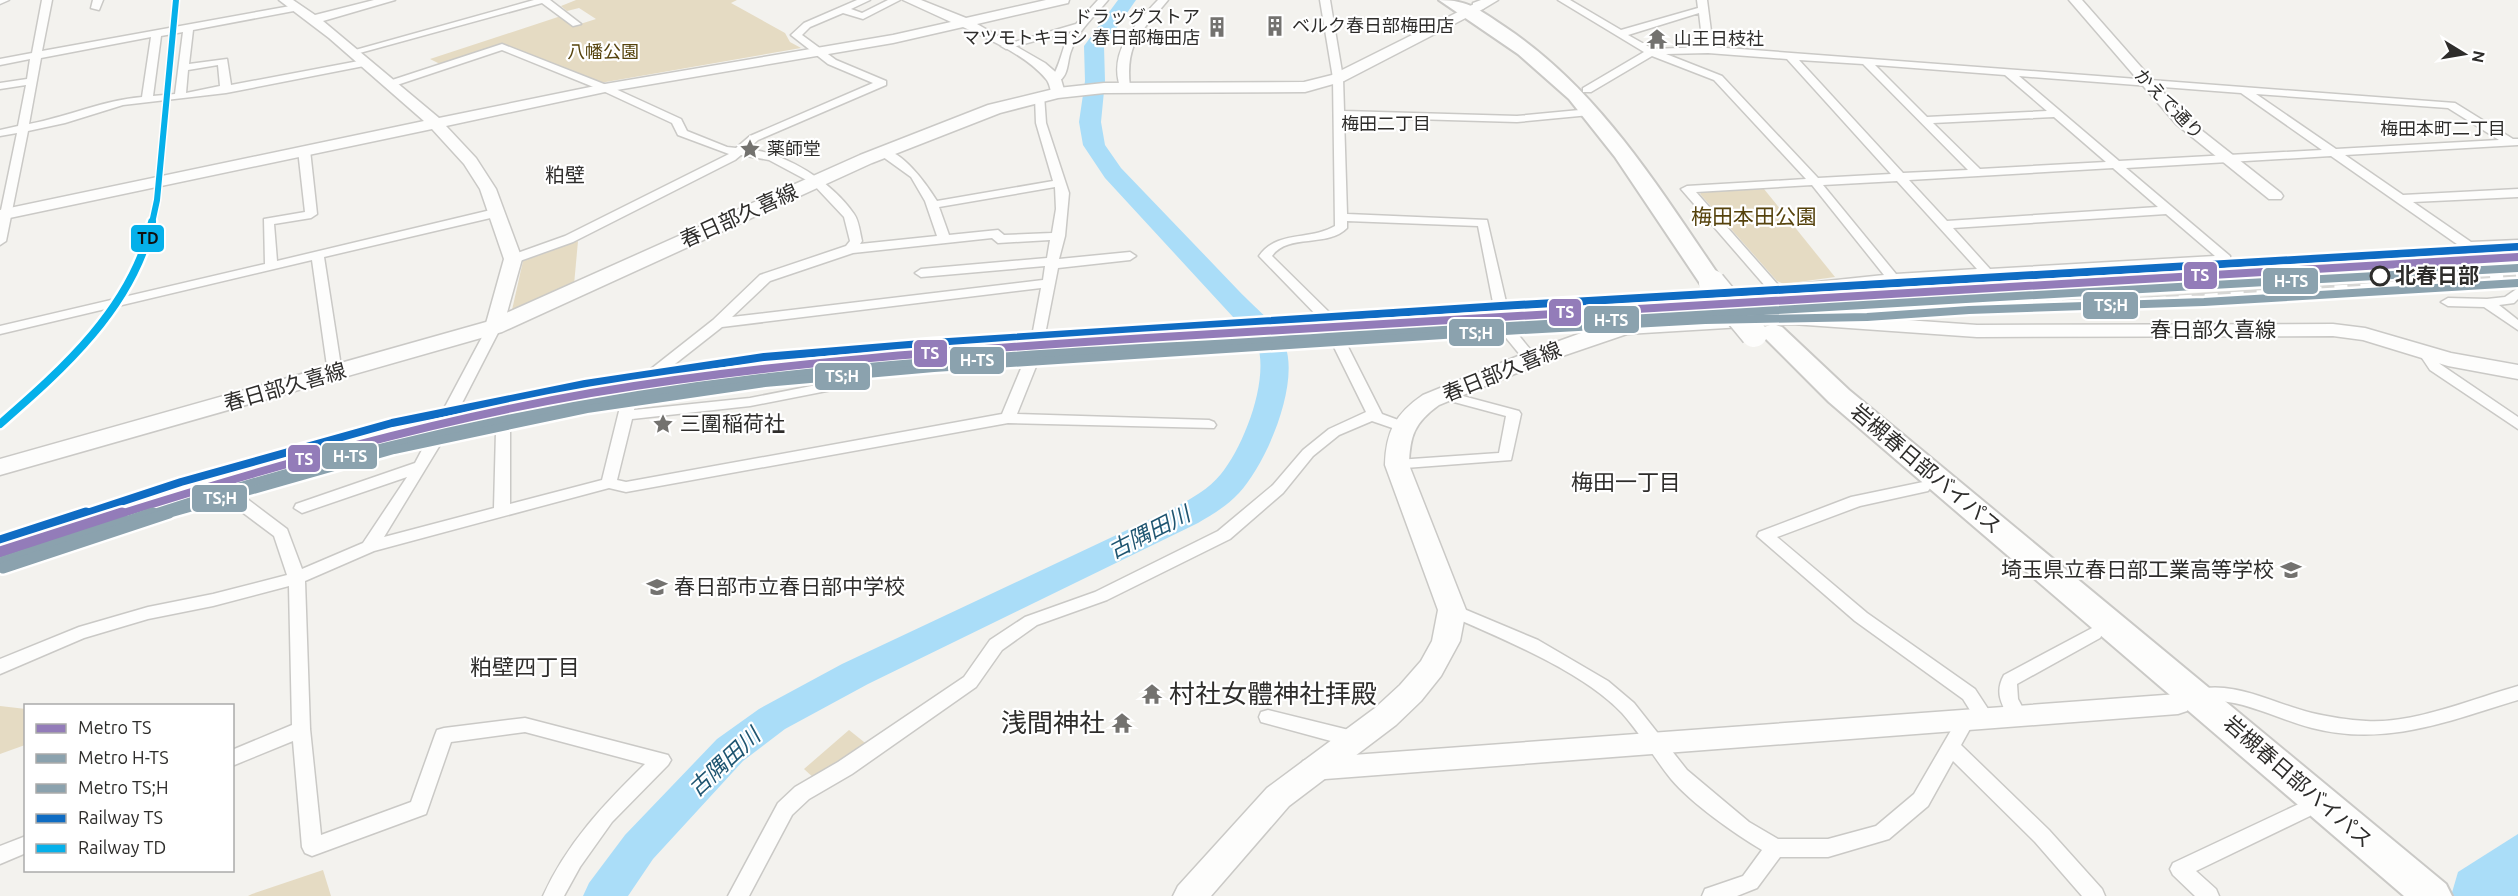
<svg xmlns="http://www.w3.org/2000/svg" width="2518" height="896" font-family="Ubuntu,'Noto Sans JP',sans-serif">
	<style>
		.green { fill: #e5dbc3 }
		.water { fill: #aaddf8 }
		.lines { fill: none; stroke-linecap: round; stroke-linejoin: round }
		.river { fill: #aaddf8; fill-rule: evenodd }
		.street-casing { stroke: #cac9c6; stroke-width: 3 }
		.secondary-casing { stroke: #cac9c6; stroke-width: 3 }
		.primary-casing { stroke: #cac9c6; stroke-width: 3 }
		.highway-casing { stroke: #cac9c6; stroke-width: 4 }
		.street { fill: #fdfdfc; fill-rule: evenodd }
		.secondary { fill: #fdfdfc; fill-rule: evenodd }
		.primary { fill: #fdfdfc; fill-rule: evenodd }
		.highway { fill: #fdfdfc; fill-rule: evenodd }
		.rail-casing { stroke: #d7d7d5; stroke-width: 7 }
		.rail { stroke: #fff; stroke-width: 4.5; stroke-dasharray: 13; stroke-linecap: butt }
		.highway-bridge-casing { stroke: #cac9c6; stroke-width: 29; stroke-linecap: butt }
		.highway-bridge { stroke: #fdfdfc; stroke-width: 26 }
		.rail-1-far1-casing { stroke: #fff; stroke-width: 13 }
		.rail-1-casing { stroke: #fff; stroke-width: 16 }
		.rail-2-far1-casing { stroke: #fff; stroke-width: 9 }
		.rail-2-casing { stroke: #fff; stroke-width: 13 }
		.rail-1-far1 { stroke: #0f6cc3; stroke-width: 8 }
		.rail-1 { stroke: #0f6cc3; stroke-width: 11 }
		.rail-2-far1 { stroke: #05b0ea; stroke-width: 6 }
		.rail-2 { stroke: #05b0ea; stroke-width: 8 }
		.metro-1-far1-casing { stroke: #fff; stroke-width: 13 }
		.metro-1-casing { stroke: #fff; stroke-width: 16 }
		.metro-2-far1-casing { stroke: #fff; stroke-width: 13 }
		.metro-2-casing { stroke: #fff; stroke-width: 16 }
		.metro-3-far1-casing { stroke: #fff; stroke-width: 13 }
		.metro-3-casing { stroke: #fff; stroke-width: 16 }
		.metro-1-far1 { stroke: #937cb9; stroke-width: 8 }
		.metro-1 { stroke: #937cb9; stroke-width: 11 }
		.metro-2-far1 { stroke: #8ba2ae; stroke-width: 8 }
		.metro-2 { stroke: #8ba2ae; stroke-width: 11 }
		.metro-3-far1 { stroke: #8ba2ae; stroke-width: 8 }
		.metro-3 { stroke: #8ba2ae; stroke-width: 11 }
		.stop-dot { fill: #fff; stroke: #2e2d2b; stroke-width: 3 }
		.labels { text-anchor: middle; stroke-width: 4.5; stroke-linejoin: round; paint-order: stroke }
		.far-poi-label { font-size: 18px; fill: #2e2d2b; stroke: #fff; text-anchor: start }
		.far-park-label { font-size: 18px; fill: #56430d; stroke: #fff }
		.far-street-label { font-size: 18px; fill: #2e2d2b; stroke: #fff }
		.far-neighbourhood-label { font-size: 18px; fill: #2e2d2b; stroke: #fff }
		.far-quarter-label { font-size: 20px; fill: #2e2d2b; stroke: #fff }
		.street-label { font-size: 21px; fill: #2e2d2b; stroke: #fff }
		.park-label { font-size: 21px; fill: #56430d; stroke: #fff }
		.stop-label { font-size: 21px; font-weight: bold; fill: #2e2d2b; stroke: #fff; text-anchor: start }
		.poi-label { font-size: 21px; fill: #2e2d2b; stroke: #fff; text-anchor: start }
		.neighbourhood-label { font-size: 22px; fill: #2e2d2b; stroke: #fff }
		.water-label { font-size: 22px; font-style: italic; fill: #1e5571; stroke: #fff }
		.near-poi-label { font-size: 26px; fill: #2e2d2b; stroke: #fff; text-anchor: start }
		.line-badge { stroke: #fff; stroke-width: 2 }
		.badge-label { font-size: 16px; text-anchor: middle; font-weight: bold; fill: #fff }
		.pale-badge-label { font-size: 16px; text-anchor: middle; font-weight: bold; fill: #111 }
	</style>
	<rect width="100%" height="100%" fill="#f3f2ee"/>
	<g class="green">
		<polygon points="576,0 737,0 731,3 785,33 790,42 801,48 600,83 502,45 442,65 430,59 561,16 574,26 596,19 579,8 567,11 561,6"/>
		<polygon points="1764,189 1835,277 1784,284 1777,281 1700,194 1703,191"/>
		<polygon points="578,241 574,285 517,310 512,310 523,261"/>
		<polygon points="0,706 26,709 25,745 0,754"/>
		<polygon points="849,730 869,746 815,779 804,769"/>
		<polygon points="323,870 331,896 248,896 252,894"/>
	</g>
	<polygon class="water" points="2518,834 2518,896 2451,896 2458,872"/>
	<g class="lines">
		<path class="river" d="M1118,0H1136L1104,46L1105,81L1101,122L1105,145L1121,168C1160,209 1199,249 1238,290C1253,306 1277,324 1285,345C1300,385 1266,464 1239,493C1227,506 1213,514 1198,523L868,684L785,729L743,761L653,859L628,896H583L589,883L625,835L717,739L759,709L842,664L1176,507C1192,498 1209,489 1221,474C1244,446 1270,379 1257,343L1105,178L1083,145L1079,122L1085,81L1084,46Z"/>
		<g class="street-casing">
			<g id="street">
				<polygon points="0,0 9,0 0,4"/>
				<path d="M42,0H52L42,51L296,5L299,6V10L193,30L189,64L227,59L231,85L364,60L369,63L364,66L226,93L123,105L65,123L28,131L6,241L0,245V215L17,133L0,136V130L18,126L26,85L0,89V83L27,79L30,59L0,65V59L32,53ZM183,32L175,94L153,96L161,36ZM151,37L142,97C104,100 67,117 29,124L41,58ZM218,65L220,86L186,93L188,70Z"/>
				<polygon points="93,0 103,0 99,10 91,8"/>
				<polygon points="534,0 550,0 581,24 573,26 542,3 356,54 348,52"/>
				<path d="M857,0H870L851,9L862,13L888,0H900L863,19L843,13L810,27L802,35L836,60L886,81V85L758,140L748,149C786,153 832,182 854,214C859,221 860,233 862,241L860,244L937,236L925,201L911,177L879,154V150C900,146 927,185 937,201L1053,181L1036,123L1035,97L1044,95L1046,123L1069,193L1065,236L1059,259L1130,252L1136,256L1130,260L1058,268L1041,355L1175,347L1182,351L1175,355L1037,364L1017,414L1209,420L1214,422L1216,425L1214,428L1008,423L626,492L609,488L374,551L305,581L310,729L321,835L411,802L435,735L437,730L444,728L525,718L668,755L671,760L668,765L612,822L580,867L564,896H543C567,843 604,804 645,764L525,732L451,742L426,814L312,856L305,853L302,847L293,741L232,766V750L292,725L289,586L213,606L148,619L84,638L0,674V659L79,627L148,607L213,594L287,575L274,536L222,497L220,493L222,489H234L287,529L302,569L363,543L407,477L302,513L294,508L296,504L415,463L489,324L494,323L501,327L443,440L384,537L494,508L496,431L498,428L503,426L510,431V504L602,480L622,399L642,376L713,320L760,275L846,246L850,241L844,217L812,183L769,160L741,155L735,160L573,242L517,262H509V256L565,236L729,154L678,135L672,123L601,90L502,50L394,86H386V82L502,44L609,86L681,119L687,131L727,147L736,148L750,136L873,83L828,64L791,35L804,23ZM1055,187L1056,209L1052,233L1004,235L998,230L949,235L939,207ZM992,238L998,243L1050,240L1047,258L921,269L915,273L921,277L1045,266L1043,280L732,317L770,281L853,253ZM1041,288L1030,347L1002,414L626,482L617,480L632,419L750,406L847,387L854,383L847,379L750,398L634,410L636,400L652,382L722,327Z"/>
				<path d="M1098,0H1108C1094,17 1078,30 1071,51C1067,61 1069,75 1059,81L1050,79C1060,70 1062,45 1071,31L1006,49L1001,46L1076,24Z"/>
				<path d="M1158,0H1168C1142,32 1125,41 1130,87L1121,89C1107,53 1135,24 1158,0Z"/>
				<path d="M1320,0H1330L1343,78L1344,111L1517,116L1590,109L1595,112L1590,115L1517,122L1344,117L1347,214L1487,220L1506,302L1766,287L1681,189L1687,186L1806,179L1714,80L1652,56L1591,92H1583V88L1644,52L1558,0H1570L1621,30L1698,8L1697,0H1707L1713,47L2455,103L2513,139H2518V145L2345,155L2403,195L2518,189V197L2413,202L2471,242L2518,240V248L2464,249L2331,156L2126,168L2230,256V262L1893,282L1776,294L1508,310L1512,327L1538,359L1531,363L1526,362L1498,328L1478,226L1347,221V228C1328,248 1288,233 1272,256L1337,320L1339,323L1332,327L1327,326L1259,256C1277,230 1310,241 1335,226L1333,78ZM1699,13L1703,47L1653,49L1628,35ZM1708,53L1787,59L1891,174L1818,178L1722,76L1666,54ZM1799,60L1863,64L1968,170L1903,173ZM1875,65L2005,75L2047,111L1927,117ZM2019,76L2241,93L2322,150L2119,161ZM2256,94L2448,108L2499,140L2336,149ZM2054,117L2106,162L1980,169L1933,123ZM2113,168L2158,207L1947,221L1909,180ZM1897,181L1977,269L1896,274L1823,185ZM1812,185L1884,275L1779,286L1696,192ZM2166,214L2215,256L1990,269L1953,228Z"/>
				<polygon points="304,147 310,150 317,214 311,218 274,224 277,261 495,209 501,213 499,216 324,257 342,373 340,376 330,376 328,373 312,260 0,334 0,326 265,264 264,219 305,212 298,150"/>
				<polygon points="2518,288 2518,299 2514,303 2499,305 2518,320 2518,330 2484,307 2448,306 2441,302 2448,298 2487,299 2505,297"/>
				<polygon points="1336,333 1343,337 1382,414 1409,424 1411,427 1409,430 1404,432 1372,421 1339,435 1313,456 1283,493 1230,539 1107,600 1037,625 1002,650 976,687 852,774 809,799 792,815 749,896 728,896 778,803 795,787 838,762 964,677 990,640 1025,617 1095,592 1218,531 1273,485 1303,450 1329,429 1366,412 1329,337"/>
				<polygon points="2425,348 2430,349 2440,364 2518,417 2518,429 2430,370 2418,352"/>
				<polygon points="1444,391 1519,411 1521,414 1511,460 1392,469 1389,465 1397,460 1499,453 1506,416 1439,398 1437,395"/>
				<polygon points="1923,482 1928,483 1931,487 1928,491 1860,506 1777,537 1867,613 1975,689 1994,718 1992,723 1985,725 1978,723 1963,699 1855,621 1757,536 1759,532 1851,497"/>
				<path d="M1452,604L1538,640L1608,681L1634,703L1687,770L1749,822L1778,839H1828L1876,826L1914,794L1953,727L1955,715L1962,713L1969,715L1971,727L1961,745L2049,830L2102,889L2105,896H2082L2035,842L1953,761L1928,806L1889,839L1828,857H1780L1757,888L1737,896H1702L1705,889L1743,876L1762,850C1735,834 1691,803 1671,779C1654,758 1640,733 1622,713C1581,670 1500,638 1446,614L1443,610L1446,606Z"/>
				<path d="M2094,627L2100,628L2103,633L2100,638L2017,684L2018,699L2027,716L2025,721L2018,723L2011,721C2002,705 1994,693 2004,675Z"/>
				<path d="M2518,686V700C2448,721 2386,747 2312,728C2284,721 2256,706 2228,702C2216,700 2204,705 2192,701L2189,696L2192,691C2231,678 2274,704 2312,713C2329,717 2349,720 2366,721C2414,724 2472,699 2518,686Z"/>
				<polygon points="1268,710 1353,731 1360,734 1362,739 1360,744 1353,747 1261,722 1259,717 1261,712"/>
				<polygon points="2303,802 2310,804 2313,810 2310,816 2196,871 2216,889 2219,896 2195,896 2173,875 2170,869 2173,863"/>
				<polygon points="26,836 26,853 0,864 0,846"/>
			</g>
		</g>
		<g class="secondary-casing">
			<g id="secondary">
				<path d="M279,0H293L315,15L374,0H395L323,21L439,118L605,84L893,35L951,22L903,0H921L966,18L1046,0H1069L1068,3L977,24L1045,63L1060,76L1065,93L1058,97L1053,96C1050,91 1050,83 1046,79C1026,55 990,40 963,27L893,43L605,92L446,126L476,158L496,189L522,259L503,327L494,333L485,327L504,259L480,189L464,164L432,129L0,220V210L424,121L329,38Z"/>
				<polygon points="1481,0 1498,0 1483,9 1473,9 1473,3"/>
				<polygon points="2069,0 2082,0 2186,118 2281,193 2283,196 2281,199 2269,199 2176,124"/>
				<polygon points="2178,694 2187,697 2191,704 2187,711 2178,714 1312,780 1303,777 1299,769 1303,761 1312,758"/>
			</g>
		</g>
		<g class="primary-casing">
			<g id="primary">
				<polygon points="1478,2 1483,3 1485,6 1483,9 1344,81 1305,92 1104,93 1058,98 1000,113 872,163 502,332 0,475 0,459 486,322 860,155 988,105 1058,88 1104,83 1304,82 1332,75"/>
				<path d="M1792,312L1977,325L2333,324L2365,328L2451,353L2518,365V379L2448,366L2363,340L2333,336L1977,337L1792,324L1627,334L1539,364L1439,405C1414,423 1410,436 1409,465L1466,610L1460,641L1441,676L1421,701L1396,725L1289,806L1211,896H1173L1178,886L1267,788L1375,708L1400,685L1421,661L1432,641L1438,610L1385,465C1386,432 1395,414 1423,395L1523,354L1584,332L1626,322Z"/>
			</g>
		</g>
		<g class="highway-casing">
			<g id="highway">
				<path d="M1439,0C1469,0 1481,11 1505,27C1601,91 1660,190 1724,283L1721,288L1712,290L1703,288L1615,157L1569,99L1518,54Z"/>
				<polygon points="1773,324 1782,327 1849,390 2446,884 2452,896 2404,896 1829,402 1764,337 1760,332 1764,327"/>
			</g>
		</g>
		<use href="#street" class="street"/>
		<use href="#secondary" class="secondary"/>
		<use href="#primary" class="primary"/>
		<use href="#highway" class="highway"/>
		<g class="rail-casing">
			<g id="rail">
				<polyline points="1820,296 2518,253"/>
				<polyline points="1867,307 2129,301 2518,276"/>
			</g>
		</g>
		<use href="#rail" class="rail"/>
		<g class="highway-bridge-casing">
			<polyline id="highway-bridge" points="1712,283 1754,334"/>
		</g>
		<use href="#highway-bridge" class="highway-bridge"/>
		<g class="rail-1-far1-casing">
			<polyline id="rail-1-far1" points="81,515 181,482 392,423 585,384 764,357 933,343 1501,306 2517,247"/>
		</g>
		<g class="rail-1-casing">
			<polyline id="rail-1" points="0,541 86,513"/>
		</g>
		<g class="rail-2-far1-casing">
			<polyline id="rail-2-far1" points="152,223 157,200 176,0"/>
		</g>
		<g class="rail-2-casing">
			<path id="rail-2" d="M0,424C63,369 133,307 152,222"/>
		</g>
		<use href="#rail-1-far1" class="rail-1-far1"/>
		<use href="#rail-1" class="rail-1"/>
		<use href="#rail-2-far1" class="rail-2-far1"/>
		<use href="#rail-2" class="rail-2"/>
		<g class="metro-1-far1-casing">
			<path id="metro-1-far1" d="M117,515C273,466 430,421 591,393C774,362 960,350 1146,338L2518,257"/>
		</g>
		<g class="metro-1-casing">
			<polyline id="metro-1" points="0,552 122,513"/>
		</g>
		<g class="metro-2-far1-casing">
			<path id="metro-2-far1" d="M148,515C349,449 559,401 769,377C959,355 1152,349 1343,336C1735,311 2126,290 2518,268"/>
		</g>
		<g class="metro-2-casing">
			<polyline id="metro-2" points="3,562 153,513"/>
		</g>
		<g class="metro-3-far1-casing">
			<polyline id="metro-3-far1" points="165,515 394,450 587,409 765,383 934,368 1505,331 1705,320 1867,317 1969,310 2204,302 2518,283"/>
		</g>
		<g class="metro-3-casing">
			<polyline id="metro-3" points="3,568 169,513"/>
		</g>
		<use href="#metro-1-far1" class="metro-1-far1"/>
		<use href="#metro-1" class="metro-1"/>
		<use href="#metro-2-far1" class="metro-2-far1"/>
		<use href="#metro-2" class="metro-2"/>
		<use href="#metro-3-far1" class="metro-3-far1"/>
		<use href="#metro-3" class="metro-3"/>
	</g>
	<defs>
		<g id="building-bare" transform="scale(1.62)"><path d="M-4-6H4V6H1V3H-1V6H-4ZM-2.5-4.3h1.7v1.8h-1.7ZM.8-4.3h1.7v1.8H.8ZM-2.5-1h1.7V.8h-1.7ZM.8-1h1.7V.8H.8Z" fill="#73726f" stroke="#fff" stroke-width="2.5" paint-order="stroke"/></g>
		<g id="temple-bare" transform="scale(1.62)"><path d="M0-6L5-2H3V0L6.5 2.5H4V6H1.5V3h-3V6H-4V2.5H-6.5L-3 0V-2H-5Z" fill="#73726f" stroke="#fff" stroke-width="2.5" paint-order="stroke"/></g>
		<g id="sight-bare" transform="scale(1.62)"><path d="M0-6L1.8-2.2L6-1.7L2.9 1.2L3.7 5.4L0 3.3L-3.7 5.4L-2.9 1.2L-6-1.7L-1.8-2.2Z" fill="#73726f" stroke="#fff" stroke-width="2.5" paint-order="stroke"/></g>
		<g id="school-bare" transform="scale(1.62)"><path d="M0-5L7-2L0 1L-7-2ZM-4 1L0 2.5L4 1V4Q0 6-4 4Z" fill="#73726f" stroke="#fff" stroke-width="2.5" paint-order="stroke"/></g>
	</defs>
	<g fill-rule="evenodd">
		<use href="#building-bare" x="1275" y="26"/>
		<use href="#building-bare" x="1217" y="27"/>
		<use href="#temple-bare" x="1657" y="39"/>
		<use href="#sight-bare" x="750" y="149"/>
		<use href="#sight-bare" x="663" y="424"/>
		<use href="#school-bare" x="2291" y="570"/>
		<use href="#school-bare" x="657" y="587"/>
		<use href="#temple-bare" x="1152" y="694"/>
		<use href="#temple-bare" x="1122" y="723"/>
	</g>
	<circle class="stop-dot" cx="2380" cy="276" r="9"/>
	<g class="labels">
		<g class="far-poi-label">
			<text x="1200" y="23" text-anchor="end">ドラッグストア<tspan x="1200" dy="21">マツモトキヨシ 春日部梅田店</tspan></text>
			<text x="1292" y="32">ベルク春日部梅田店</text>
			<text x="1674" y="45">山王日枝社</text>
			<text x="767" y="155">薬師堂</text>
		</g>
		<g class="far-park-label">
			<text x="603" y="58">八幡公園</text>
		</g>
		<g class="far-street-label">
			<text transform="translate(2169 104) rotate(46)" y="6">かえで通り</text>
		</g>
		<g class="far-neighbourhood-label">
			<text x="1386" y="130">梅田二丁目</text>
			<text x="2443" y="135">梅田本町二丁目</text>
		</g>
		<g class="far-quarter-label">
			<text x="565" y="182">粕壁</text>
		</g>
		<g class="street-label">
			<text transform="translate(739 216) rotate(-24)" y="7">春日部久喜線</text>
			<text x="2213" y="337">春日部久喜線</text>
			<text transform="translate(1502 372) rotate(-22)" y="7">春日部久喜線</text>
			<text transform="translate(285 387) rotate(-16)" y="7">春日部久喜線</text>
			<text transform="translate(1926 469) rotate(40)" y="7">岩槻春日部バイパス</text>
			<text transform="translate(2298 782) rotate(41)" y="7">岩槻春日部バイパス</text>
		</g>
		<g class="park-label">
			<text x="1754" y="224">梅田本田公園</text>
		</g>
		<g class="stop-label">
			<text x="2395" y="283">北春日部</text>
		</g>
		<g class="poi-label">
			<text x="680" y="431">三圍稲荷社</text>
			<text x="2274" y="577" text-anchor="end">埼玉県立春日部工業高等学校</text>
			<text x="674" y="594">春日部市立春日部中学校</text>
		</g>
		<g class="neighbourhood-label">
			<text x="1626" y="490">梅田一丁目</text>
			<text x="525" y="675">粕壁四丁目</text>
		</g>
		<g class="water-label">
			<text transform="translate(1149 532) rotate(-27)" y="8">古隅田川</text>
			<text transform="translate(724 762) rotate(-43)" y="8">古隅田川</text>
		</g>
		<g class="near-poi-label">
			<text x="1169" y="703">村社女體神社拝殿</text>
			<text x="1105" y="732" text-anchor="end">浅間神社</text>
		</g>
	</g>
	<g class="line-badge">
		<rect x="130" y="224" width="35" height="29" rx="6" fill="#05b0ea"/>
		<rect x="2183" y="261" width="35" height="29" rx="6" fill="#937cb9"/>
		<rect x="2262" y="267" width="57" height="28" rx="6" fill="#8ba2ae"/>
		<rect x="2082" y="291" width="57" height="29" rx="6" fill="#8ba2ae"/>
		<rect x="1548" y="298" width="34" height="29" rx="6" fill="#937cb9"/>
		<rect x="1583" y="305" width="57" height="29" rx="6" fill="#8ba2ae"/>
		<rect x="1448" y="318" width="57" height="29" rx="6" fill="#8ba2ae"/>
		<rect x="913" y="339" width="35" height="29" rx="6" fill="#937cb9"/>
		<rect x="949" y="346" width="56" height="29" rx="6" fill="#8ba2ae"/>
		<rect x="814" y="362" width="57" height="29" rx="6" fill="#8ba2ae"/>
		<rect x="321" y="442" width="57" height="28" rx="6" fill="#8ba2ae"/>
		<rect x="287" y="444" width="34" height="29" rx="6" fill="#937cb9"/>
		<rect x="191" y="484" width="57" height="29" rx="6" fill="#8ba2ae"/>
	</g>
	<g class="badge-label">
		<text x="2200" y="281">TS</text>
		<text x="2291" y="287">H-TS</text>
		<text x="2111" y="311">TS;H</text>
		<text x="1565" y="318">TS</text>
		<text x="1611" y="326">H-TS</text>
		<text x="1476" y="339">TS;H</text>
		<text x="930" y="359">TS</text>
		<text x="977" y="366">H-TS</text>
		<text x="842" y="382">TS;H</text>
		<text x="350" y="462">H-TS</text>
		<text x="304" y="465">TS</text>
		<text x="220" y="504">TS;H</text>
	</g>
	<g class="pale-badge-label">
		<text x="148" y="244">TD</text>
	</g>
	<rect x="24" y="704" width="210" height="168" fill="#ffffff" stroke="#ababaa" stroke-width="1.5"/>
	<rect x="36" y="724" width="30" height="9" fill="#937cb9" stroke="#ababaa" stroke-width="1.5"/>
	<text x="78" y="734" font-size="18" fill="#2e2d2b">Metro TS</text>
	<rect x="36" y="754" width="30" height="9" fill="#8ba2ae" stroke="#ababaa" stroke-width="1.5"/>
	<text x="78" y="764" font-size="18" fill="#2e2d2b">Metro H-TS</text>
	<rect x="36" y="784" width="30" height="9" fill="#8ba2ae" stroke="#ababaa" stroke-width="1.5"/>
	<text x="78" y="794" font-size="18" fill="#2e2d2b">Metro TS;H</text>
	<rect x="36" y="814" width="30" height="9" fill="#0f6cc3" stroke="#ababaa" stroke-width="1.5"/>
	<text x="78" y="824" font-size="18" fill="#2e2d2b">Railway TS</text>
	<rect x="36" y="844" width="30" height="9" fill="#05b0ea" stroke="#ababaa" stroke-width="1.5"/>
	<text x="78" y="854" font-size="18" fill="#2e2d2b">Railway TD</text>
	<g transform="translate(2464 54) rotate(101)" stroke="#ffffff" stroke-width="4.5" paint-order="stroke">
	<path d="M0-4.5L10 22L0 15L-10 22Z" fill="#2e2d2b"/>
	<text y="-9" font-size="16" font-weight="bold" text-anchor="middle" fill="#2e2d2b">N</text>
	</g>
</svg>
